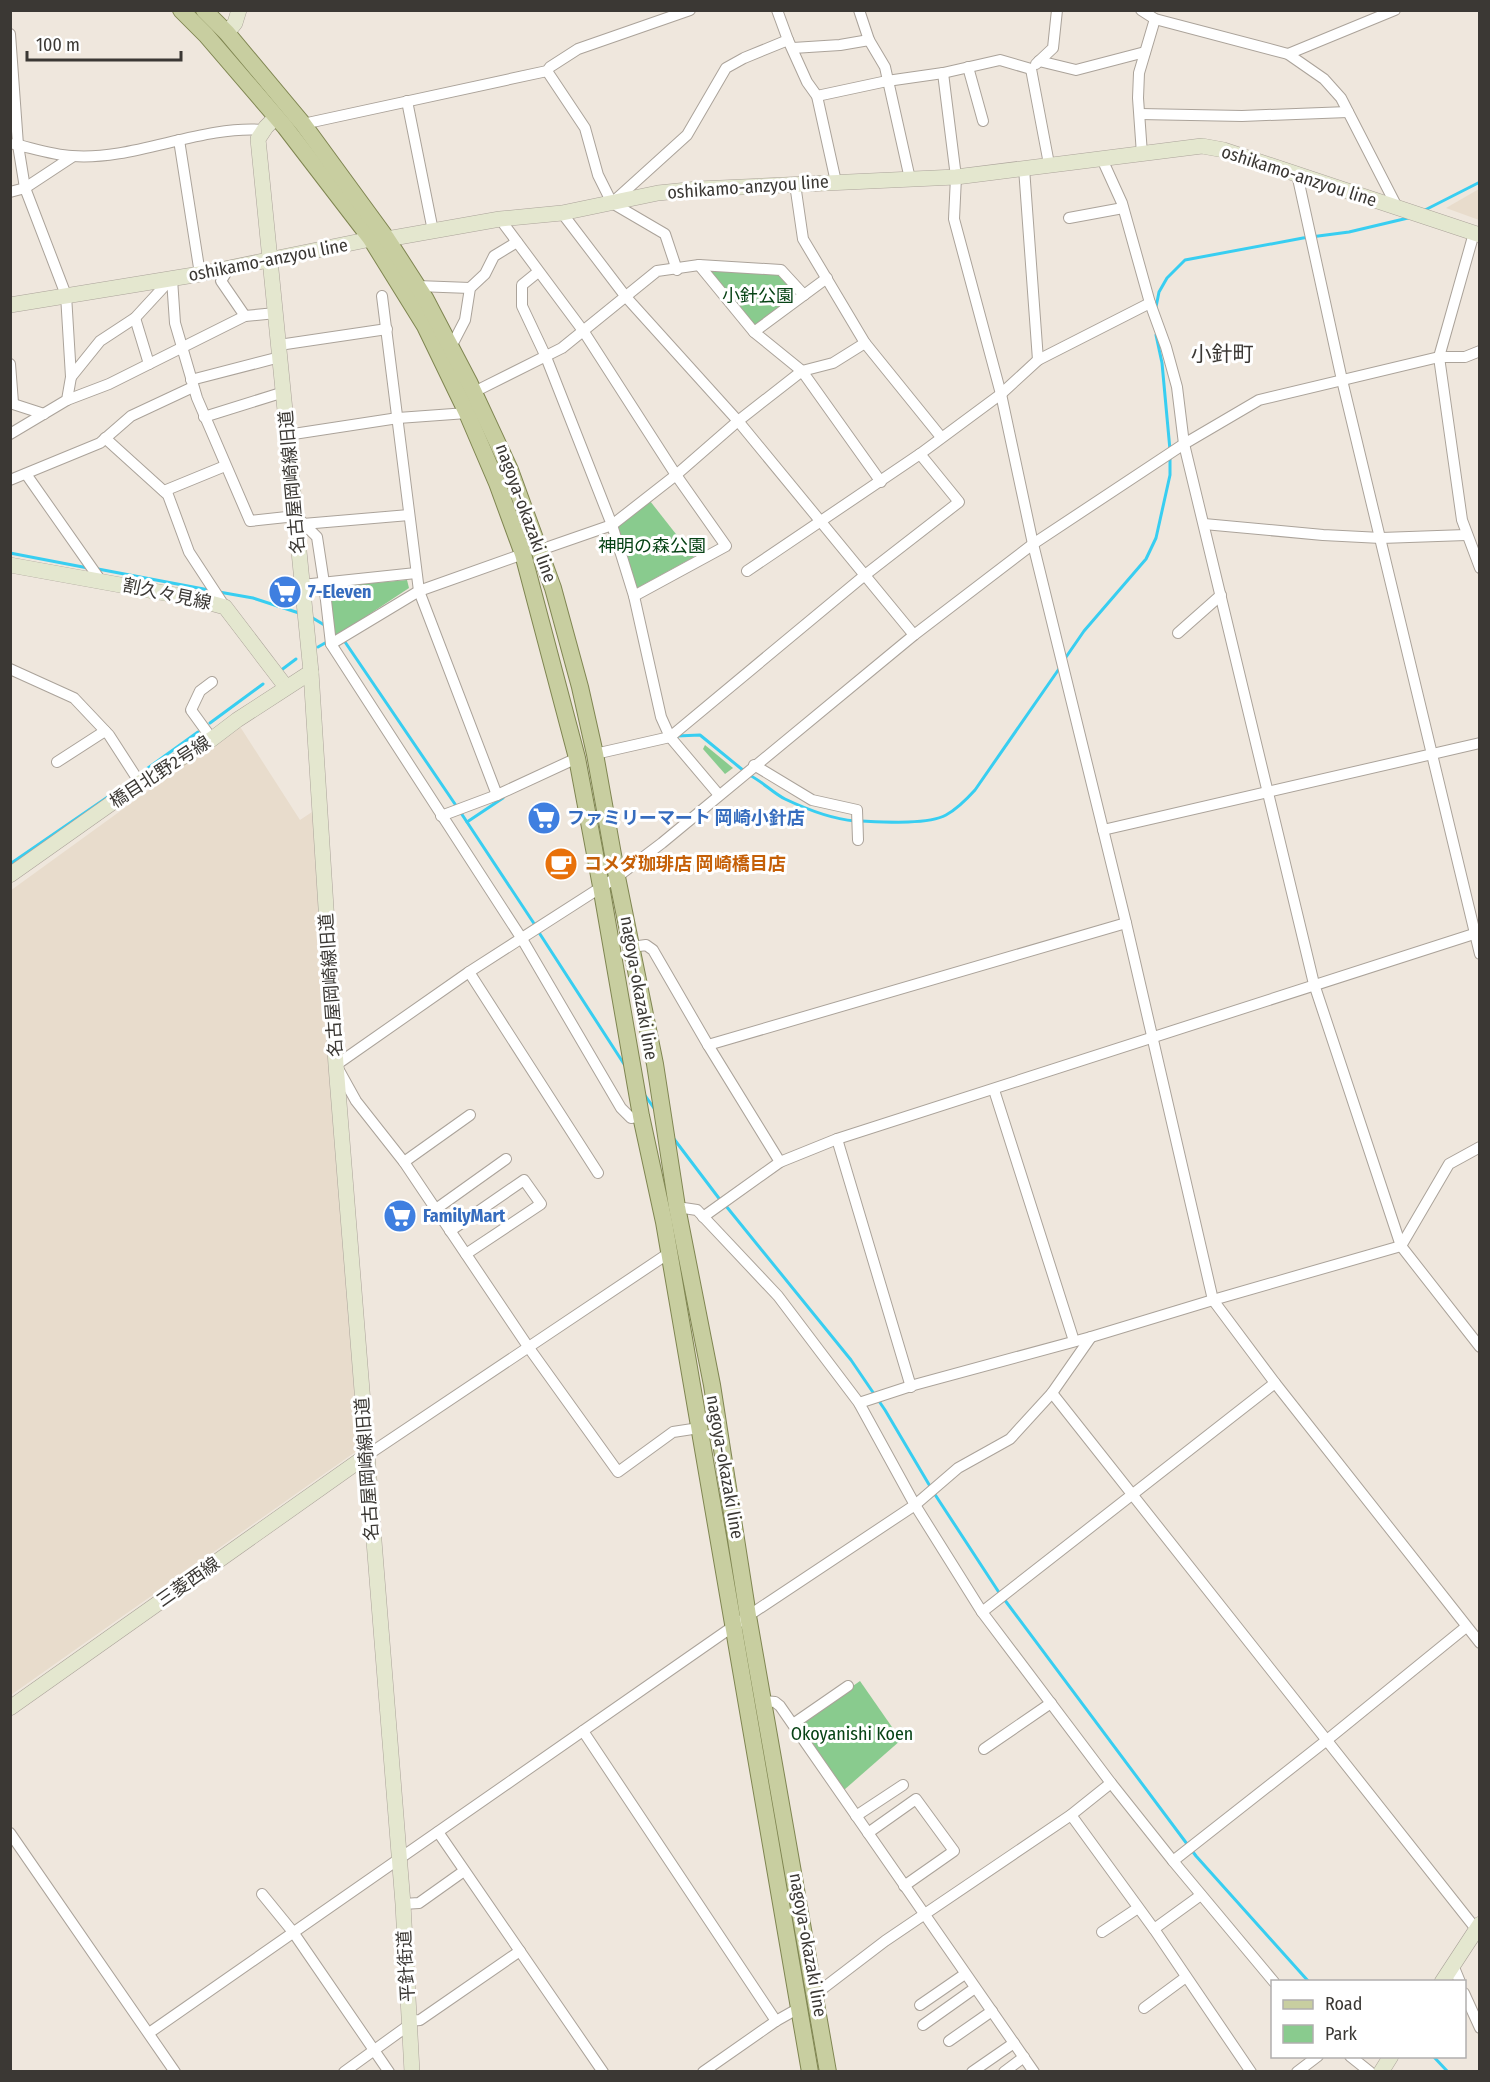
<svg xmlns="http://www.w3.org/2000/svg" width="1490" height="2082" font-family="'Fira Sans Condensed','Noto Sans JP',sans-serif">
	<style>
		.built { fill: #e8dccc }
		.green { fill: #89cb8e }
		.lines { fill: none; stroke-linecap: round; stroke-linejoin: round }
		.stream { stroke: #38cef1; stroke-width: 3 }
		.street-casing { stroke: #aba39a; stroke-width: 12 }
		.secondary-casing { stroke: #aba39a; stroke-width: 16 }
		.primary-casing { stroke: #7f8551; stroke-width: 18 }
		.street { stroke: #fff; stroke-width: 10 }
		.secondary { stroke: #e4e7cf; stroke-width: 15 }
		.primary { stroke: #c8cea0; stroke-width: 16 }
		.labels { text-anchor: middle; stroke-width: 6; stroke-linejoin: round; paint-order: stroke }
		.street-label { font-size: 18px; fill: #3b3834; stroke: #fff }
		.park-label { font-size: 18px; fill: #074315; stroke: #fff }
		.shop-label { font-size: 18px; font-weight: bold; fill: #366cbe; stroke: #fff; text-anchor: start }
		.food-label { font-size: 18px; font-weight: bold; fill: #c56008; stroke: #fff; text-anchor: start }
		.quarter-label { font-size: 21px; fill: #3b3834; stroke: #fff }
	</style>
	<rect width="100%" height="100%" fill="#efe7dd"/>
	<g class="built">
		<polygon points="1479,189 1479,220 1446,208"/>
		<polygon points="239,725 300,820 318,808 358,1450 11,1695 10,891"/>
	</g>
	<g class="green">
		<polygon points="709,270 778,273 797,295 753,329"/>
		<polygon points="650,501 694,557 637,588 617,526"/>
		<polygon points="407,580 409,588 335,637 329,587"/>
		<polygon points="705,745 733,768 725,774 703,749"/>
		<polygon points="860,1681 901,1740 844,1790 798,1725"/>
	</g>
	<g class="lines">
		<g class="stream">
			<polyline points="1425,210 1480,182"/>
			<polyline points="1156,307 1159,292 1167,278 1185,260 1303,238 1349,232 1408,218"/>
			<polyline points="1156,335 1162,363 1170,450"/>
			<polyline points="10,553 88,568"/>
			<polyline points="98,569 209,590"/>
			<polyline points="219,592 253,598 299,613"/>
			<polyline points="311,617 326,626"/>
			<polyline points="343,639 457,807"/>
			<polyline points="318,647 325,643"/>
			<polyline points="1064,660 1084,631 1146,559 1156,538 1170,475 1170,457"/>
			<polyline points="280,671 296,659"/>
			<polyline points="210,723 263,684"/>
			<polyline points="677,736 700,735 744,771"/>
			<polyline points="141,773 198,732"/>
			<path d="M749,775C762,781 773,793 785,799C806,809 832,819 855,821"/>
			<polyline points="461,813 535,925"/>
			<path d="M861,821C883,822 927,825 946,815C957,809 966,800 975,790L1061,666"/>
			<polyline points="467,822 503,798"/>
			<polyline points="10,864 115,792"/>
			<polyline points="538,931 624,1064"/>
			<polyline points="644,1094 656,1111"/>
			<polyline points="674,1139 721,1201"/>
			<polyline points="726,1206 851,1360 885,1410 934,1493 1000,1594"/>
			<polyline points="1004,1599 1196,1856 1309,1982"/>
			<polyline points="1433,2056 1448,2072"/>
		</g>
		<g class="street-casing">
			<g id="street">
				<polyline points="777,10 788,40 807,82 817,96 836,182"/>
				<polyline points="859,10 869,40"/>
				<polyline points="1141,10 1155,19 1288,54 1324,79 1341,98 1397,207"/>
				<polyline points="10,34 18,145 25,188 66,295 71,377 67,400 10,434"/>
				<polyline points="793,48 840,45 869,40 885,67 910,179"/>
				<polyline points="1288,54 1395,10"/>
				<polyline points="1039,61 1076,70 1145,52"/>
				<polyline points="1036,64 1053,48 1057,10"/>
				<polyline points="968,67 983,121"/>
				<polyline points="1031,69 1049,164"/>
				<polyline points="547,71 585,128 598,175 612,203 665,234 677,270"/>
				<polyline points="943,73 956,177 954,219 1001,394 1033,544 1126,923 1213,1300 1275,1383 1480,1643"/>
				<polyline points="817,96 887,81 943,73 1000,60 1031,69"/>
				<polyline points="407,101 433,231"/>
				<polyline points="1140,114 1242,116 1348,112"/>
				<polyline points="303,124 547,71 550,67 578,49 690,10"/>
				<polyline points="179,140 200,274"/>
				<path d="M14,144C32,148 53,155 72,156C133,161 201,125 263,130"/>
				<polyline points="1142,154 1138,98 1139,73 1155,19"/>
				<polyline points="1102,159 1122,203 1150,303 1166,347 1177,387 1184,444 1314,984 1401,1246 1480,1347"/>
				<polyline points="1024,168 1038,360"/>
				<polyline points="1297,174 1342,380 1480,954"/>
				<polyline points="795,184 803,239 865,343 941,437"/>
				<polyline points="10,192 25,188 72,157"/>
				<polyline points="613,202 687,135 726,68 744,58 788,40"/>
				<polyline points="562,213 626,297 738,421 914,635"/>
				<polyline points="1069,218 1123,208"/>
				<polyline points="500,219 584,332 676,475 726,546 634,596"/>
				<polyline points="1474,233 1439,357 1462,520 1480,568"/>
				<polyline points="699,265 754,332 802,371 881,482"/>
				<polyline points="229,268 221,281 245,316"/>
				<polyline points="538,272 522,285 522,306 546,357 612,525 634,596 661,717 670,737 719,795"/>
				<polyline points="172,279 175,323 197,398 250,521 296,516 317,537 324,583 331,644 522,939 621,1108 631,1118 641,1116"/>
				<polyline points="417,286 470,288"/>
				<polyline points="382,296 419,591 497,795"/>
				<polyline points="754,332 827,278"/>
				<polyline points="279,345 387,329"/>
				<polyline points="451,347 465,320 470,288 485,274 494,256 517,242"/>
				<polyline points="10,364 13,403"/>
				<polyline points="149,364 245,316 276,313"/>
				<polyline points="71,377 100,341 135,318 171,279"/>
				<polyline points="191,380 280,357"/>
				<polyline points="474,392 562,348 657,271 699,265 781,270 804,295"/>
				<polyline points="67,400 109,384 149,364 135,318"/>
				<polyline points="10,403 44,414"/>
				<polyline points="204,417 284,392"/>
				<polyline points="287,435 398,418 467,413"/>
				<polyline points="105,438 168,495 189,552 225,607"/>
				<polyline points="26,474 101,581"/>
				<polyline points="10,480 100,443 131,416 193,387"/>
				<polyline points="164,491 225,466"/>
				<polyline points="303,524 409,515"/>
				<polyline points="1204,524 1323,535 1381,538 1466,535"/>
				<polyline points="540,550 612,525 676,475 738,421 802,371 833,363 865,343"/>
				<polyline points="747,571 920,454 1001,394 1038,360 1150,303"/>
				<polyline points="302,585 416,573"/>
				<polyline points="1178,633 1221,595"/>
				<polyline points="331,644 419,591 523,554"/>
				<polyline points="10,669 74,698 109,735 140,783"/>
				<polyline points="212,739 191,710 200,691 212,682"/>
				<polyline points="595,754 670,737 865,575 959,502 920,454"/>
				<polyline points="57,762 105,731"/>
				<polyline points="754,765 812,800 857,810 858,840"/>
				<polyline points="441,816 497,795 577,758"/>
				<polyline points="1103,830 1480,743"/>
				<polyline points="632,947 646,945 653,950 708,1045 780,1162"/>
				<polyline points="469,972 598,1173"/>
				<polyline points="708,1045 1126,923"/>
				<polyline points="994,1090 1074,1341"/>
				<polyline points="837,1139 911,1387"/>
				<polyline points="404,1162 470,1115"/>
				<polyline points="677,1207 697,1210 778,1296 859,1403 915,1505 982,1612 1111,1783 1173,1861 1274,1982"/>
				<polyline points="436,1209 506,1159"/>
				<polyline points="703,1217 780,1162 837,1139 1480,932"/>
				<polyline points="450,1231 524,1180 541,1204 466,1254"/>
				<polyline points="1052,1393 1476,1929"/>
				<polyline points="859,1403 914,1385 1091,1337 1213,1300 1401,1246 1449,1164 1480,1147"/>
				<polyline points="699,1428 673,1432 618,1472 529,1348 404,1162 356,1101 336,1065 469,972 617,877 662,843 914,635 1033,544 1184,444 1259,400 1439,357 1465,357 1480,351"/>
				<polyline points="366,1456 669,1253"/>
				<polyline points="982,1612 1275,1383"/>
				<polyline points="764,1701 775,1702 780,1706 1034,2072"/>
				<polyline points="793,1724 848,1686"/>
				<polyline points="583,1731 776,2021"/>
				<polyline points="984,1749 1051,1703"/>
				<polyline points="1071,1815 1154,1929 1251,2072"/>
				<polyline points="856,1816 903,1785"/>
				<polyline points="438,1832 603,2072"/>
				<polyline points="10,1833 175,2072"/>
				<polyline points="868,1833 916,1799 954,1851 904,1886"/>
				<polyline points="1173,1861 1327,1740 1466,1627"/>
				<polyline points="262,1894 293,1932 389,2072"/>
				<polyline points="403,1904 419,1903 464,1871"/>
				<polyline points="1154,1929 1201,1895"/>
				<polyline points="1102,1932 1138,1908"/>
				<polyline points="1453,1965 1460,1982"/>
				<polyline points="1464,1993 1480,2028"/>
				<polyline points="813,1996 885,1941 1071,1815 1111,1783"/>
				<polyline points="920,2005 965,1974"/>
				<polyline points="1144,2008 1186,1977"/>
				<polyline points="409,2021 420,2020 520,1951"/>
				<polyline points="923,2025 975,1988"/>
				<polyline points="149,2033 748,1616 915,1505 958,1468 1010,1439 1052,1393 1091,1337"/>
				<polyline points="949,2041 992,2011"/>
				<polyline points="1350,2056 1370,2072"/>
				<polyline points="344,2072 409,2025"/>
				<polyline points="703,2072 776,2021 799,2008"/>
				<polyline points="972,2072 1014,2043"/>
				<polyline points="1004,2072 1024,2057"/>
				<polyline points="1297,2072 1318,2056"/>
			</g>
		</g>
		<g class="secondary-casing">
			<g id="secondary">
				<polyline points="227,33 235,23 239,10"/>
				<polyline points="276,117 266,127 258,139 311,672 336,1065 403,1904 412,2072"/>
				<polyline points="10,305 200,274 371,239 387,239 500,219 562,213 658,193 698,189 956,177 1202,146 1224,150 1480,235"/>
				<polyline points="10,565 192,598 225,607 286,687"/>
				<polyline points="10,875 140,783 212,739 237,720 311,672"/>
				<polyline points="10,1708 366,1456"/>
				<polyline points="1442,1982 1480,1924"/>
				<polyline points="1381,2072 1391,2056"/>
			</g>
		</g>
		<g class="primary-casing">
			<g id="primary">
				<polyline points="181,10 206,35 285,127 371,239 425,326 467,413 497,483 523,554 577,758 601,886 641,1116 664,1222 810,2072"/>
				<polyline points="204,10 227,33 303,124 387,239 425,298 470,384 510,470 553,588 580,687 595,754 617,877 655,1064 677,1207 712,1385 748,1616 828,2072"/>
			</g>
		</g>
		<use href="#street" class="street"/>
		<use href="#secondary" class="secondary"/>
		<use href="#primary" class="primary"/>
	</g>
	<defs>
		<g id="supermarket-disc" transform="scale(1.725)"><circle r="9.5" fill="#3f7fe0" stroke="#fff"/><path d="M-6-5.5h2.5l.6 2H6L4.5 2H-2.5L-4.4-4H-6ZM-1.5 3.2a1.3 1.3 0 1 0 .1 0ZM3 3.2a1.3 1.3 0 1 0 .1 0Z" fill="#fff"/></g>
		<g id="cafe-disc" transform="scale(1.725)"><circle r="9.5" fill="#e8710a" stroke="#fff"/><path d="M-5.5-4.5H6V0H3Q3 3.5 0 3.5H-2.5Q-5.5 3.5-5.5 0ZM3-3.2v2h1.7v-2ZM-6 4.5H4V6H-6Z" fill="#fff"/></g>
	</defs>
	<g fill-rule="evenodd">
		<use href="#supermarket-disc" x="285" y="592"/>
		<use href="#supermarket-disc" x="544" y="818"/>
		<use href="#cafe-disc" x="561" y="864"/>
		<use href="#supermarket-disc" x="400" y="1216"/>
	</g>
	<g class="labels">
		<g class="street-label">
			<text transform="translate(1299 176) rotate(18)" y="6">oshikamo-anzyou line</text>
			<text transform="translate(748 187) rotate(-4)" y="6">oshikamo-anzyou line</text>
			<text transform="translate(268 260) rotate(-11)" y="6">oshikamo-anzyou line</text>
			<text transform="translate(292 482) rotate(-95)" y="6">名古屋岡崎線旧道</text>
			<text transform="translate(526 513) rotate(70)" y="6">nagoya-okazaki line</text>
			<text transform="translate(167 594) rotate(12)" y="6">割久々見線</text>
			<text transform="translate(160 772) rotate(-33)" y="6">橋目北野2号線</text>
			<text transform="translate(331 985) rotate(-94)" y="6">名古屋岡崎線旧道</text>
			<text transform="translate(639 988) rotate(80)" y="6">nagoya-okazaki line</text>
			<text transform="translate(725 1467) rotate(80)" y="6">nagoya-okazaki line</text>
			<text transform="translate(367 1469) rotate(-94)" y="6">名古屋岡崎線旧道</text>
			<text transform="translate(188 1582) rotate(-35)" y="6">三菱西線</text>
			<text transform="translate(808 1945) rotate(80)" y="6">nagoya-okazaki line</text>
			<text transform="translate(406 1966) rotate(-93)" y="6">平針街道</text>
		</g>
		<g class="park-label">
			<text x="758" y="302">小針公園</text>
			<text x="652" y="552">神明の森公園</text>
			<text x="852" y="1740">Okoyanishi Koen</text>
		</g>
		<g class="shop-label">
			<text x="308" y="598">7-Eleven</text>
			<text x="567" y="824">ファミリーマート 岡崎小針店</text>
			<text x="423" y="1222">FamilyMart</text>
		</g>
		<g class="food-label">
			<text x="584" y="870">コメダ珈琲店 岡崎橋目店</text>
		</g>
		<g class="quarter-label">
			<text x="1222" y="361">小針町</text>
		</g>
	</g>
	<rect width="1490" height="2082" fill="none" stroke="#3b3834" stroke-width="24"/>
	<rect x="1271" y="1980" width="195" height="78" fill="#ffffff" stroke="#b1afae" stroke-width="1.5"/>
	<rect x="1283" y="2000" width="30" height="9" fill="#c8cea0" stroke="#b1afae" stroke-width="1.5"/>
	<text x="1325" y="2010" font-size="18" fill="#3b3834">Road</text>
	<rect x="1283" y="2025" width="30" height="18" fill="#89cb8e" stroke="#b1afae" stroke-width="1.5"/>
	<text x="1325" y="2040" font-size="18" fill="#3b3834">Park</text>
	<path d="M27 51v9h154v-9" fill="none" stroke="#3b3834" stroke-width="3"/>
	<text x="36" y="51" font-size="18" fill="#3b3834" stroke="#ffffff" stroke-width="4.5" paint-order="stroke">100 m</text>
</svg>
